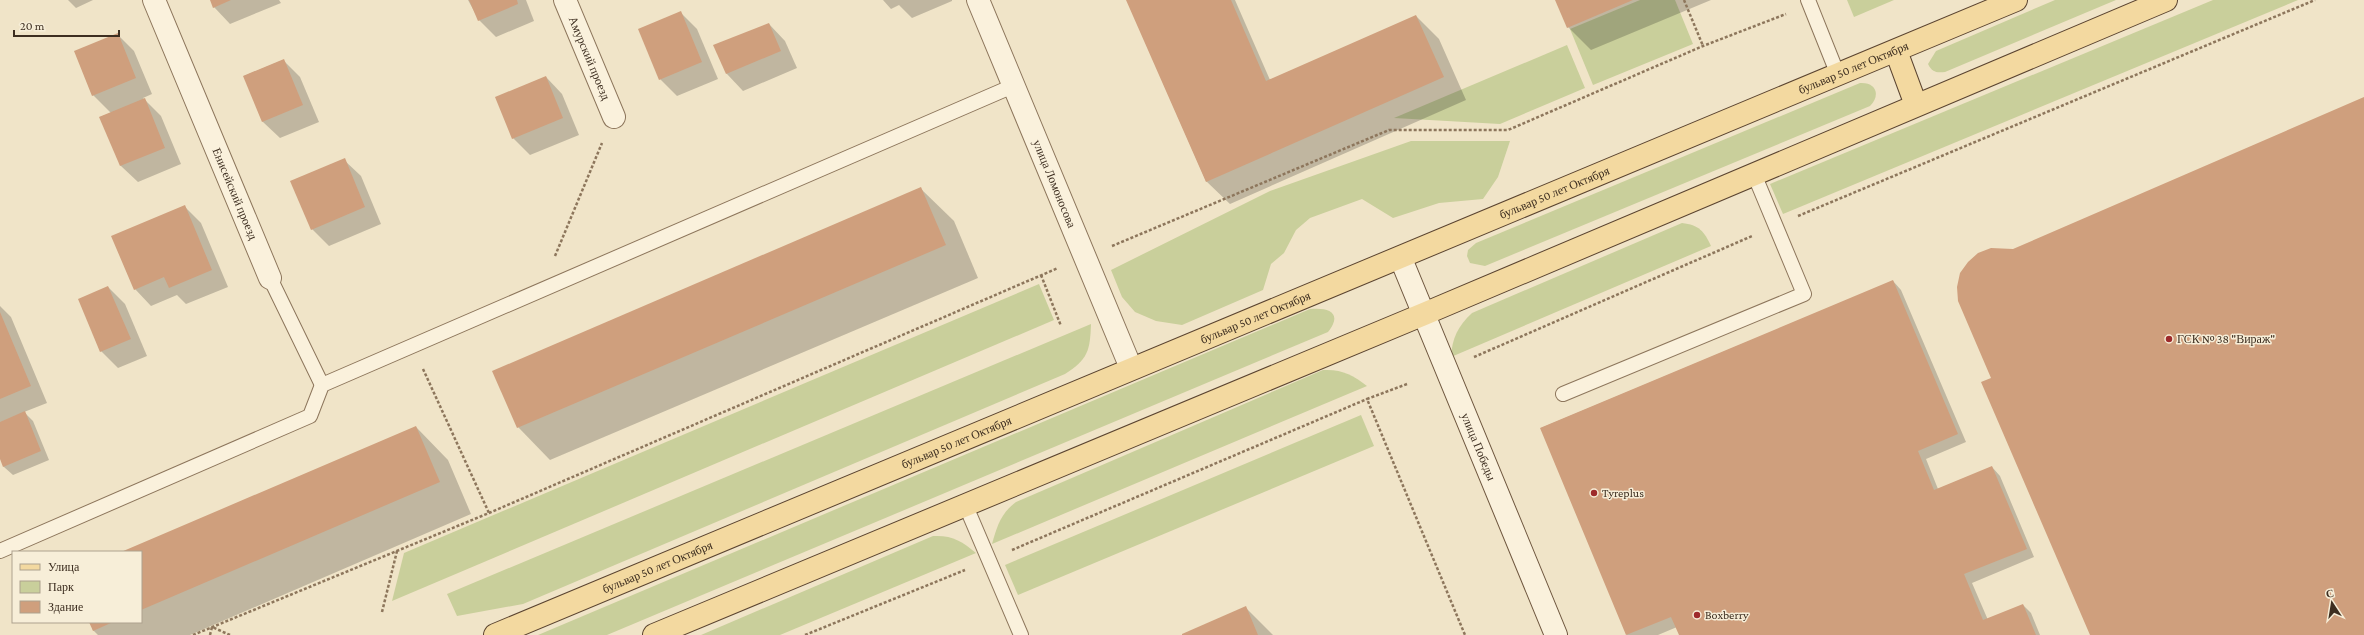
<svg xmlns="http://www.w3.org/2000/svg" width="2364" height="635" font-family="'Crimson Pro',serif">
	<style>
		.green { fill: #c9cf9b }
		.shadow { fill: #0003 }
		.building { fill: #cf9f7d }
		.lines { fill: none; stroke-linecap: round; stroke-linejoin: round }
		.service-casing { stroke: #8d765c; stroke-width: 16 }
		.minor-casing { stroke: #8d765c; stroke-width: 24 }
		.tertiary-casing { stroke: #8d765c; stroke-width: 24 }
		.secondary-casing { stroke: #6f573f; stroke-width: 24 }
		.primary-casing { stroke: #5b4430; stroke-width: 24 }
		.path { stroke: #8d765c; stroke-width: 2.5; stroke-dasharray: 3 2; stroke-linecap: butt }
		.service { stroke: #faf1dc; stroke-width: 14 }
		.minor { stroke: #faf1dc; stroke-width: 22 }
		.tertiary { stroke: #faf1dc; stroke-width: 22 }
		.secondary { stroke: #faf1dc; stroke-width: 22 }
		.primary { stroke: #f3d9a0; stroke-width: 22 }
		.poi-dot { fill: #9e2a2b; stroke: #f7eed8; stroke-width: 1.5 }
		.labels { text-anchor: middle; stroke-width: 3; stroke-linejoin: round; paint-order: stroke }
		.street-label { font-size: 12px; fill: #3d2e20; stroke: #f7eed8 }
		.poi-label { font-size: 12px; fill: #3d2e20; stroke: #f7eed8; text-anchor: start }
	</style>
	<rect width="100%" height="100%" fill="#f0e4c8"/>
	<g class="green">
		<polygon points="1640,0 1675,0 1693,44 1593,85 1570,29"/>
		<polygon points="1847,0 1894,0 1854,17"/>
		<path d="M2055,0H2116L1945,72C1936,73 1932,72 1928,64L1936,51Z"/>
		<polygon points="2213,0 2298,0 1783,214 1770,184"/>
		<polygon points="1567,45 1585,88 1500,124 1394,118"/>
		<path d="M1860,83C1876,82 1881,95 1870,106L1485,266L1470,263L1467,256L1468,250L1476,243Z"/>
		<polygon points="1411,141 1510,141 1498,177 1483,199 1439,203 1393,218 1362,199 1310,218 1296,230 1284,253 1271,264 1263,290 1182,325 1156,321 1135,312 1122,297 1111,270 1270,191"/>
		<path d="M1682,223C1699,225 1704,231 1711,246L1451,357C1452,338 1458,326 1472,313Z"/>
		<polygon points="1039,284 1054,320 392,601 404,553"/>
		<path d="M1310,309C1329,307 1343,313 1328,332L607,635H538Z"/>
		<path d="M1091,324C1090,351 1088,359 1065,374L523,604L457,616L447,594Z"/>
		<path d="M1323,370C1342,369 1353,375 1367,386L992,544C997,526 1001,513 1016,502Z"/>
		<polygon points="1361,415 1374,446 1018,595 1005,565"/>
		<path d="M933,536C952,535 962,541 976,553L780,635H701Z"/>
	</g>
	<g class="shadow">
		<polygon points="68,0 93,0 76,8"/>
		<polygon points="211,0 279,0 281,3 230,24 214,7"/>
		<polygon points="468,0 526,0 534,21 496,37 479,20"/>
		<polygon points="883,0 952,0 952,1 912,18 899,5 891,9"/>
		<polygon points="1127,0 1235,0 1270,80 1416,16 1439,39 1466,100 1230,204 1206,181"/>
		<polygon points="1556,0 1711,0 1591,50 1568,27"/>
		<polygon points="680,12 697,29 718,79 677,96 660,79"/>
		<polygon points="769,24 785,41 797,68 743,91 727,74 715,46"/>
		<polygon points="117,34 134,51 152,94 143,98 161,116 181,164 138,182 121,166 100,117 111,113 93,95"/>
		<polygon points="283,60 300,77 319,122 280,138 263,122 244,76"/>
		<polygon points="546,77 562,94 579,135 530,155 513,138"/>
		<polygon points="344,160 361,176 381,224 329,246 312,229"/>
		<polygon points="921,189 954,221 978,278 550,460 518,427"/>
		<polygon points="184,206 201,223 228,287 186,304 177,295 151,306 135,289"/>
		<polygon points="1893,281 1901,290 1966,442 1926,459 1938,489 1992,467 2000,476 2034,557 1972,583 1988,620 2023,605 2031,613 2040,635 1680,635 1677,627 1658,635 1627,635 1541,428"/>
		<polygon points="108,287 125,304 147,356 118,368 101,351"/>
		<polygon points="0,306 11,317 47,403 24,412 33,421 49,460 13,475 4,467 0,457"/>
		<polygon points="416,427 448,460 471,514 190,635 98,635 93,630 90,622 141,622 141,552 124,552"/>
		<polygon points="1246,608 1273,635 1184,635"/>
	</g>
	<g class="building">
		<polygon points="210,0 231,0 213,8"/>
		<polygon points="469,0 517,0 518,4 478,21"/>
		<polygon points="1126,0 1231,0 1266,81 1416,15 1444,77 1206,182"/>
		<polygon points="1555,0 1633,0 1567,28"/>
		<polygon points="681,11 702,62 659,80 638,29"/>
		<polygon points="769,23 781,51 726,74 713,45"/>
		<polygon points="118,33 136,78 92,96 74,51"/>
		<polygon points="284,59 303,105 262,122 243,76"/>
		<polygon points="546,76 563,118 512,139 495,97"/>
		<polygon points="2364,97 2364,635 2090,635 1981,382 1991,378 1958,301 1957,287 1960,273 1968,262 1978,253 1991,248 2013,249"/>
		<polygon points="145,98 165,148 120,166 99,117"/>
		<polygon points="345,158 365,207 311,230 290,181"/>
		<polygon points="921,187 946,245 517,428 492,371"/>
		<polygon points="185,205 212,270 169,288 164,277 134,290 111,236"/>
		<polygon points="1893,280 1958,434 1918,451 1934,490 1992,466 2027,549 1964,574 1983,620 2023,604 2036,635 1679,635 1671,617 1626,635 1540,428"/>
		<polygon points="108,286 131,339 100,352 78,299"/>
		<polygon points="0,312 31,386 0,399"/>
		<polygon points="25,411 41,451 3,467 0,459 0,422"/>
		<polygon points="416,426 440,482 141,610 141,552 121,552"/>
		<polygon points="1246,606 1258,635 1182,635 1182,634"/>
		<polygon points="89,622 113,622 93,631"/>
	</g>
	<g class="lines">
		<g class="service-casing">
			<g id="service">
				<polyline points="1808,0 1838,75"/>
				<polyline points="270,278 322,385"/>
				<polyline points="1563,394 1804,294 1754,174"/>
				<polyline points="965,504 1021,635"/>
				<polyline points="0,551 310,416 322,385 1013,86"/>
			</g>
		</g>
		<g class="minor-casing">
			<g id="minor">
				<path id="s1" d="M154,0L270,278"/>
				<path id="s2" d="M565,0L614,117"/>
			</g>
		</g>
		<g class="tertiary-casing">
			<g id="tertiary">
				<path id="s3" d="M978,0L1131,368"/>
			</g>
		</g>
		<g class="secondary-casing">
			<g id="secondary">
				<path id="s4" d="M1401,259L1556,635"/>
			</g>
		</g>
		<g class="primary-casing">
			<g id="primary">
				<polyline points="1896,51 1916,105"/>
				<path id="s5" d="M495,635L2016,0"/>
				<polyline points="654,635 1424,314 2166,0"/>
			</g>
		</g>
		<g class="path">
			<polyline points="1684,0 1703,46"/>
			<polyline points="1798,216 2315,0"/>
			<polyline points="1112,246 1389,130 1508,130 1703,46 1786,14"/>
			<polyline points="555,256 602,143"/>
			<polyline points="1041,275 1061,326"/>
			<polyline points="1474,357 1752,236"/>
			<polyline points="423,369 489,513"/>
			<polyline points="1407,384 1367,399 1465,635"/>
			<polyline points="1012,550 1367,399"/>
			<polyline points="382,612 397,551"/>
			<polyline points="193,635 489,513 1058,268"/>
			<polyline points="210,635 212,627 230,635"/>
			<polyline points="805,635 965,570"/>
		</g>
		<use href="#service" class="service"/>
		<use href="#minor" class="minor"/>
		<use href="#tertiary" class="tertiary"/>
		<use href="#secondary" class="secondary"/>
		<use href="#primary" class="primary"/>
	</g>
	<g class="poi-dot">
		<circle cx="2169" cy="339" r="4"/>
		<circle cx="1594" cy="493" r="4"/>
		<circle cx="1697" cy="615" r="4"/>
	</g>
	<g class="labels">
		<g class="street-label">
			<text dy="4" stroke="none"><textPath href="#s2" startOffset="63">Амурский проезд</textPath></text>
			<text dy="4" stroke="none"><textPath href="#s5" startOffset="1472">бульвар 50 лет Октября</textPath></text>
			<text dy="4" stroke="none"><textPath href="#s3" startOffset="199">улица Ломоносова</textPath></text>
			<text dy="4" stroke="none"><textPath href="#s1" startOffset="210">Енисейский проезд</textPath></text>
			<text dy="4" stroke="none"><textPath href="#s5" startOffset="1148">бульвар 50 лет Октября</textPath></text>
			<text dy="4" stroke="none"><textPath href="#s5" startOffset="824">бульвар 50 лет Октября</textPath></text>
			<text dy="4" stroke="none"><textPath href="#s5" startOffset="500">бульвар 50 лет Октября</textPath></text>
			<text dy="4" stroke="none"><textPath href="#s4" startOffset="203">улица Победы</textPath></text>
			<text dy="4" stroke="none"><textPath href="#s5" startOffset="176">бульвар 50 лет Октября</textPath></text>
		</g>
		<g class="poi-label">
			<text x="2177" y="343">ГСК № 38 "Вираж"</text>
			<text x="1602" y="497">Tyreplus</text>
			<text x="1705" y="619">Boxberry</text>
		</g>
	</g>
	<rect x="12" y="551" width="130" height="72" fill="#f7eed8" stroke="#ada18e"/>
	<rect x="20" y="564" width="20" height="6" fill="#f3d9a0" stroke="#ada18e"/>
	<text x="48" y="571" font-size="12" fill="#3d2e20">Улица</text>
	<rect x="20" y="581" width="20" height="12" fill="#c9cf9b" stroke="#ada18e"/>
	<text x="48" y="591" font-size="12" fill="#3d2e20">Парк</text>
	<rect x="20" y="601" width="20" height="12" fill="#cf9f7d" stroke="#ada18e"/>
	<text x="48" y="611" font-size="12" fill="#3d2e20">Здание</text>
	<g transform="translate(2332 603) rotate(348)" stroke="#f7eed8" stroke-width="3" paint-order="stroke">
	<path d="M0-3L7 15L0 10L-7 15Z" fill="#3d2e20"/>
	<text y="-6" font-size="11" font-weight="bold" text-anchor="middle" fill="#3d2e20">С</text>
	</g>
	<path d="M14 30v6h105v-6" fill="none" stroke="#3d2e20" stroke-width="2"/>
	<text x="20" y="30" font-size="12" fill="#3d2e20" stroke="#f7eed8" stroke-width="3" paint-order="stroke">20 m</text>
</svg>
